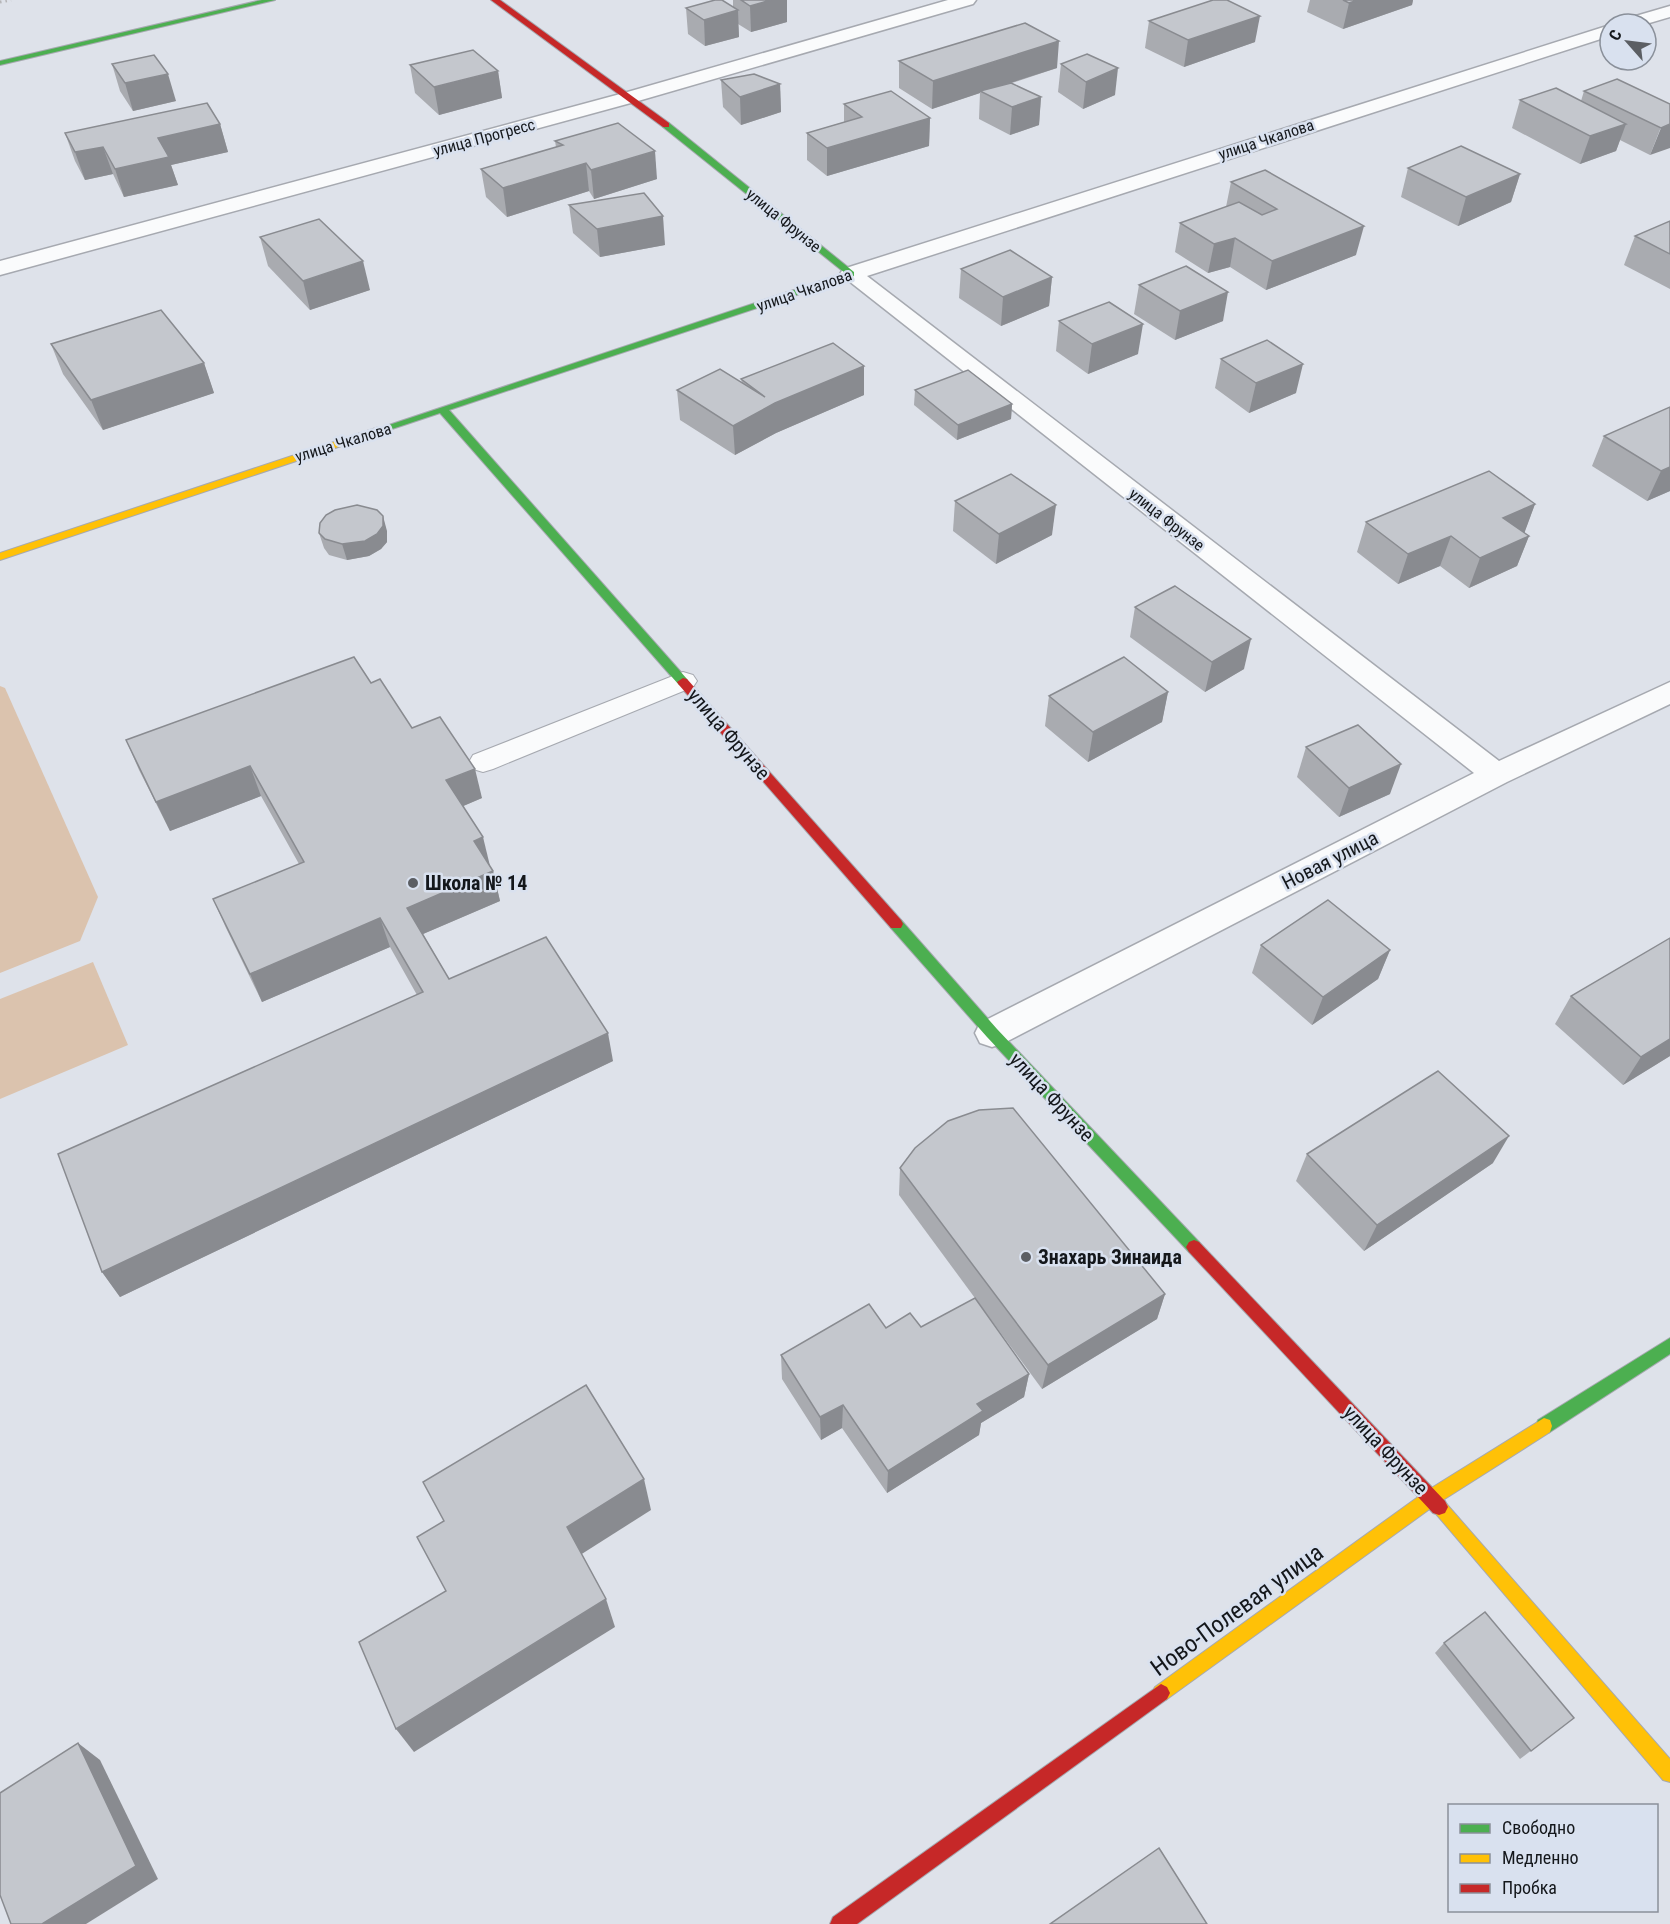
<svg xmlns="http://www.w3.org/2000/svg" width="1670" height="1924" font-family="'Roboto Condensed',sans-serif">
	<style>
		.green { fill: #dbc3ae }
		.lines { fill: none; stroke-linecap: round; stroke-linejoin: round }
		.lane-casing { stroke: #a6a9b0; stroke-width: 2 }
		.street-casing { stroke: #a6a9b0; stroke-width: 3 }
		.fast-casing { stroke: #a6a9b0; stroke-width: 2 }
		.slow-casing { stroke: #a6a9b0; stroke-width: 2 }
		.jam-casing { stroke: #a6a9b0; stroke-width: 2 }
		.lane { fill: #fafbfc; fill-rule: evenodd }
		.street { fill: #fafbfc; fill-rule: evenodd }
		.fast { fill: #4caf50; fill-rule: evenodd }
		.slow { fill: #ffc107; fill-rule: evenodd }
		.jam { fill: #c62828; fill-rule: evenodd }
		.rail { stroke: #b4b4b6; stroke-width: 3; stroke-dasharray: 1.5 4; stroke-linecap: butt }
		.wall { fill: #a9abb0 }
		.shaded-wall { fill: #898b90 }
		.building { fill: #c4c7cd; stroke: #898b90; stroke-width: 1.5 }
		.poi-dot { fill: #5b5e63; stroke: #d9e1ef; stroke-width: 2 }
		.labels { text-anchor: middle; stroke-width: 5; stroke-linejoin: round; paint-order: stroke }
		.far-street-label { font-size: 16px; fill: #14171b; stroke: #d9e1ef }
		.street-label { font-size: 20px; fill: #14171b; stroke: #d9e1ef }
		.poi-label { font-size: 20px; font-weight: bold; fill: #14171b; stroke: #d9e1ef; text-anchor: start }
		.near-street-label { font-size: 24px; fill: #14171b; stroke: #d9e1ef }
	</style>
	<rect width="100%" height="100%" fill="#dee2ea"/>
	<g class="green">
		<polygon points="0,686 5,688 98,897 80,941 0,973"/>
		<polygon points="93,962 128,1045 0,1099 0,999"/>
	</g>
	<g class="lines">
		<g class="lane-casing">
			<polygon id="lane" points="683,672 693,675 697,681 693,687 493,769 483,772 473,769 469,762 473,755"/>
		</g>
		<g class="street-casing">
			<g id="street">
				<polygon points="948,0 976,0 973,4 638,101 0,275 0,261 624,93"/>
				<polygon points="1670,6 1670,17 1646,24 1619,24 1622,20"/>
				<polygon points="1610,25 1610,36 867,276 1499,761 1670,682 1670,704 1507,782 1004,1043 992,1047 980,1043 975,1033 980,1023 1474,773 840,274 843,269"/>
			</g>
		</g>
		<g class="fast-casing">
			<g id="fast">
				<polygon points="262,0 275,0 0,65 0,61"/>
				<polygon points="663,123 669,123 854,272 854,276 449,410 687,679 689,682 683,686 679,685 440,413 383,432 375,432 374,430 845,273 663,127"/>
				<polygon points="896,919 901,920 997,1029 1199,1242 1202,1247 1199,1252 1194,1254 1189,1252 987,1037 891,928 889,924"/>
				<polygon points="1670,1338 1670,1354 1550,1432 1544,1434 1538,1432 1536,1426 1538,1420"/>
			</g>
		</g>
		<g class="slow-casing">
			<g id="slow">
				<polygon points="379,427 384,430 383,432 0,560 0,553"/>
				<polygon points="1544,1418 1550,1420 1552,1426 1550,1432 1443,1500 1670,1759 1670,1782 1663,1780 1431,1508 1167,1699 1161,1702 1155,1699 1152,1693 1155,1687 1425,1492"/>
			</g>
		</g>
		<g class="jam-casing">
			<g id="jam">
				<polygon points="491,0 500,0 669,123 669,127 663,127"/>
				<polygon points="683,678 687,679 901,920 903,924 901,928 891,928 679,685 677,682"/>
				<polygon points="1194,1240 1199,1242 1445,1501 1448,1507 1445,1513 1439,1515 1433,1513 1189,1252 1186,1247 1189,1242"/>
				<polygon points="1161,1684 1167,1687 1170,1693 1167,1699 857,1924 830,1924 833,1917"/>
			</g>
		</g>
		<use href="#lane" class="lane"/>
		<use href="#street" class="street"/>
		<use href="#fast" class="fast"/>
		<use href="#slow" class="slow"/>
		<use href="#jam" class="jam"/>
		<polyline class="rail" points="0,2 11,0"/>
	</g>
	<g class="wall">
		<polygon points="733,0 787,0 787,22 751,32 738,24 739,37 705,46 688,34 686,8 733,7"/>
		<polygon points="1310,0 1413,0 1412,5 1343,29 1307,12"/>
		<polygon points="1149,21 1255,42 1184,67 1145,48"/>
		<polygon points="899,61 1057,68 1009,84 1041,97 1039,125 1010,135 979,119 980,93 932,109 899,88"/>
		<polygon points="112,64 176,101 133,111 120,91"/>
		<polygon points="1061,64 1115,95 1083,109 1058,92"/>
		<polygon points="410,65 498,71 502,98 439,115 415,93"/>
		<polygon points="721,80 780,84 781,112 741,125 723,107"/>
		<polygon points="1584,91 1670,104 1650,155 1620,140 1616,151 1580,164 1512,128 1520,100 1581,101"/>
		<polygon points="844,104 930,118 929,146 827,176 807,160 807,133 844,122"/>
		<polygon points="220,124 228,152 171,165 178,185 124,197 113,174 85,180 75,161 65,133"/>
		<polygon points="555,141 657,179 594,199 589,191 507,217 486,197 481,169 556,147"/>
		<polygon points="1408,168 1520,174 1511,202 1458,226 1401,197"/>
		<polygon points="1231,182 1356,255 1266,290 1230,267 1208,273 1175,252 1180,223 1226,207"/>
		<polygon points="569,205 665,245 600,257 573,233"/>
		<polygon points="1670,221 1670,289 1624,265 1635,236"/>
		<polygon points="260,237 370,290 310,310 268,266"/>
		<polygon points="961,269 1052,277 1049,306 1001,326 959,298"/>
		<polygon points="1139,285 1223,321 1175,340 1134,314"/>
		<polygon points="1059,321 1138,354 1088,374 1056,351"/>
		<polygon points="51,344 204,363 214,393 103,430 63,374"/>
		<polygon points="1221,359 1296,393 1249,413 1215,388"/>
		<polygon points="864,366 864,395 776,433 735,455 680,420 677,390 742,383 741,379"/>
		<polygon points="915,390 1012,404 1011,419 957,440 914,405"/>
		<polygon points="1670,407 1670,491 1647,501 1592,466 1604,436"/>
		<polygon points="955,501 1052,535 996,564 953,531"/>
		<polygon points="1535,504 1524,533 1529,536 1517,566 1469,588 1440,566 1398,584 1357,552 1366,522"/>
		<polygon points="387,531 387,542 381,549 369,556 347,560 329,555 324,548 319,533"/>
		<polygon points="1135,607 1244,669 1205,692 1130,637"/>
		<polygon points="371,683 412,728 482,798 463,806 490,866 493,871 500,901 423,934 449,979 613,1061 120,1297 102,1272 417,995 390,947 262,1002 226,928 213,899 299,864 261,796 170,831 139,770 126,740"/>
		<polygon points="1168,692 1162,722 1088,762 1045,726 1049,696"/>
		<polygon points="1306,747 1390,794 1339,817 1297,777"/>
		<polygon points="1261,945 1390,950 1378,979 1312,1025 1252,973"/>
		<polygon points="1571,996 1670,1056 1623,1085 1555,1024"/>
		<polygon points="1307,1154 1493,1163 1364,1251 1296,1181"/>
		<polygon points="900,1168 1165,1294 1157,1319 1042,1389 899,1195"/>
		<polygon points="921,1327 1029,1374 1024,1397 981,1423 979,1435 887,1493 842,1428 821,1440 782,1379 781,1355 886,1328"/>
		<polygon points="1444,1643 1574,1718 1520,1759 1435,1653"/>
	</g>
	<g class="shaded-wall">
		<polygon points="771,0 787,0 787,22 751,32 750,6"/>
		<polygon points="1358,0 1413,0 1412,5 1343,29 1349,3"/>
		<polygon points="738,10 739,37 705,46 704,20"/>
		<polygon points="1260,16 1255,42 1184,67 1188,40"/>
		<polygon points="1059,41 1057,68 982,92 980,91 980,93 932,109 933,81"/>
		<polygon points="1118,68 1115,95 1083,109 1086,82"/>
		<polygon points="498,71 502,98 439,115 434,87"/>
		<polygon points="168,74 176,101 133,111 125,83"/>
		<polygon points="780,84 781,112 741,125 740,97"/>
		<polygon points="1041,97 1039,125 1010,135 1012,107"/>
		<polygon points="930,118 929,146 827,176 827,148"/>
		<polygon points="220,124 228,152 171,165 178,185 124,197 115,169 158,138"/>
		<polygon points="1626,124 1616,151 1580,164 1590,136"/>
		<polygon points="1670,124 1670,148 1650,155 1661,128"/>
		<polygon points="103,147 113,174 85,180 75,152"/>
		<polygon points="655,151 657,179 594,199 591,170"/>
		<polygon points="586,163 589,191 507,217 503,188"/>
		<polygon points="1520,174 1511,202 1458,226 1466,197"/>
		<polygon points="663,216 665,245 600,257 597,229"/>
		<polygon points="1364,226 1356,255 1266,290 1272,261"/>
		<polygon points="1235,238 1230,267 1208,273 1214,244"/>
		<polygon points="363,261 370,290 310,310 303,281"/>
		<polygon points="1052,277 1049,306 1001,326 1003,297"/>
		<polygon points="1228,292 1223,321 1175,340 1180,311"/>
		<polygon points="1143,324 1138,354 1088,374 1092,344"/>
		<polygon points="204,363 214,393 103,430 91,400"/>
		<polygon points="1303,364 1296,393 1249,413 1256,383"/>
		<polygon points="864,366 864,395 776,433 735,455 733,426 775,403"/>
		<polygon points="1012,404 1011,419 957,440 958,425"/>
		<polygon points="1670,467 1670,491 1647,501 1661,471"/>
		<polygon points="1535,504 1524,534 1503,518"/>
		<polygon points="1056,505 1052,535 996,564 999,534"/>
		<polygon points="383,516 387,531 387,542 381,549 369,556 347,560 342,544"/>
		<polygon points="1451,536 1440,566 1398,584 1408,554"/>
		<polygon points="1529,536 1517,566 1469,588 1480,558"/>
		<polygon points="1251,639 1244,669 1205,692 1212,662"/>
		<polygon points="1168,692 1162,722 1088,762 1093,732"/>
		<polygon points="1401,764 1390,794 1339,817 1349,788"/>
		<polygon points="250,766 261,796 170,831 156,802"/>
		<polygon points="475,769 482,798 454,810 446,780"/>
		<polygon points="483,837 490,866 474,841"/>
		<polygon points="493,871 500,901 416,937 407,908"/>
		<polygon points="380,918 390,947 262,1002 250,974"/>
		<polygon points="1390,950 1378,979 1312,1025 1323,997"/>
		<polygon points="608,1033 613,1061 120,1297 102,1272"/>
		<polygon points="1670,1039 1670,1056 1623,1085 1641,1057"/>
		<polygon points="1509,1136 1493,1163 1364,1251 1377,1225"/>
		<polygon points="1165,1294 1157,1319 1042,1389 1048,1365"/>
		<polygon points="1029,1374 1024,1397 981,1423 979,1435 887,1493 888,1471 977,1404"/>
		<polygon points="843,1405 842,1428 821,1440 820,1417"/>
		<polygon points="644,1479 651,1510 577,1557 567,1527"/>
		<polygon points="606,1599 615,1627 414,1752 396,1729"/>
		<polygon points="78,1743 100,1760 158,1879 86,1924 42,1924"/>
	</g>
	<g class="building">
		<polygon points="715,0 722,0 738,10 704,20 686,8"/>
		<polygon points="741,0 771,0 750,6"/>
		<polygon points="1213,0 1227,0 1260,16 1188,40 1149,21"/>
		<polygon points="1343,0 1358,0 1349,3"/>
		<polygon points="1025,23 1059,41 933,81 899,61"/>
		<polygon points="473,50 498,71 434,87 410,65"/>
		<polygon points="1087,54 1118,68 1086,82 1061,64"/>
		<polygon points="154,55 168,74 125,83 112,64"/>
		<polygon points="754,74 780,84 740,97 721,80"/>
		<polygon points="1617,79 1670,104 1670,124 1661,128 1584,91"/>
		<polygon points="1011,83 1041,97 1012,107 980,91"/>
		<polygon points="1556,88 1626,124 1590,136 1520,100"/>
		<polygon points="891,91 930,118 827,148 807,133 862,117 844,104"/>
		<polygon points="207,103 220,124 158,138 169,157 115,169 103,147 75,152 65,133"/>
		<polygon points="618,123 655,151 591,170 586,163 503,188 481,169 563,145 555,141"/>
		<polygon points="1461,146 1520,174 1466,197 1408,168"/>
		<polygon points="1265,170 1364,226 1272,261 1235,238 1214,244 1180,223 1239,202 1262,215 1277,209 1231,182"/>
		<polygon points="644,193 663,216 597,229 569,205"/>
		<polygon points="319,219 363,261 303,281 260,237"/>
		<polygon points="1670,221 1670,254 1635,236"/>
		<polygon points="1010,250 1052,277 1003,297 961,269"/>
		<polygon points="1186,266 1228,292 1180,311 1139,285"/>
		<polygon points="1109,302 1143,324 1092,344 1059,321"/>
		<polygon points="161,310 204,363 91,400 51,344"/>
		<polygon points="1267,340 1303,364 1256,383 1221,359"/>
		<polygon points="833,343 864,366 775,403 733,426 677,390 720,369 765,397 741,379"/>
		<polygon points="968,370 1012,404 958,425 915,390"/>
		<polygon points="1670,407 1670,467 1661,471 1604,436"/>
		<polygon points="1489,471 1535,504 1503,518 1529,536 1480,558 1451,536 1408,554 1366,522"/>
		<polygon points="1011,474 1056,505 999,534 955,501"/>
		<polygon points="357,505 377,510 383,516 383,526 377,534 365,541 342,544 325,539 319,533 320,523 326,515 335,510"/>
		<polygon points="1175,586 1251,639 1212,662 1135,607"/>
		<polygon points="354,657 371,683 380,679 412,728 440,717 475,769 446,780 483,837 474,841 493,871 407,908 449,979 546,937 608,1033 102,1272 58,1154 423,992 380,918 250,974 213,899 304,862 250,766 156,802 126,740"/>
		<polygon points="1124,657 1168,692 1093,732 1049,696"/>
		<polygon points="1358,725 1401,764 1349,788 1306,747"/>
		<polygon points="1328,900 1390,950 1323,997 1261,945"/>
		<polygon points="1670,938 1670,1039 1641,1057 1571,996"/>
		<polygon points="1438,1071 1509,1136 1377,1225 1307,1154"/>
		<polygon points="1013,1108 1165,1294 1048,1365 900,1168 915,1148 948,1121 979,1110"/>
		<polygon points="975,1298 1029,1374 977,1404 983,1411 888,1471 843,1405 820,1417 781,1355 869,1304 886,1328 910,1313 921,1327"/>
		<polygon points="586,1385 644,1479 567,1527 606,1599 396,1729 359,1642 446,1591 417,1537 444,1521 423,1482"/>
		<polygon points="1485,1612 1574,1718 1531,1751 1444,1643"/>
		<polygon points="78,1743 136,1866 42,1924 11,1924 0,1895 0,1793"/>
		<polygon points="1159,1848 1207,1924 1050,1924"/>
	</g>
	<g class="poi-dot">
		<circle cx="413" cy="883" r="6"/>
		<circle cx="1026" cy="1257" r="6"/>
	</g>
	<g class="labels">
		<g class="far-street-label">
			<text transform="translate(484 137) rotate(-15)" y="6">улица Прогресс</text>
			<text transform="translate(1266 139) rotate(-18)" y="6">улица Чкалова</text>
			<text transform="translate(784 220) rotate(39)" y="6">улица Фрунзе</text>
			<text transform="translate(804 290) rotate(-19)" y="6">улица Чкалова</text>
			<text transform="translate(343 442) rotate(-17)" y="6">улица Чкалова</text>
			<text transform="translate(1167 519) rotate(38)" y="6">улица Фрунзе</text>
		</g>
		<g class="street-label">
			<text transform="translate(729 734) rotate(49)" y="7">улица Фрунзе</text>
			<text transform="translate(1330 860) rotate(-27)" y="7">Новая улица</text>
			<text transform="translate(1052 1097) rotate(47)" y="7">улица Фрунзе</text>
			<text transform="translate(1386 1450) rotate(47)" y="7">улица Фрунзе</text>
		</g>
		<g class="poi-label">
			<text x="425" y="890">Школа № 14</text>
			<text x="1038" y="1264">Знахарь Зинаида</text>
		</g>
		<g class="near-street-label">
			<text transform="translate(1237 1610) rotate(-36)" y="8">Ново-Полевая улица</text>
		</g>
	</g>
	<rect x="1448" y="1804" width="210" height="108" fill="#d9e1ef" stroke="#8a909a" stroke-width="1.5"/>
	<rect x="1460" y="1824" width="30" height="9" fill="#4caf50" stroke="#8a909a" stroke-width="1.5"/>
	<text x="1502" y="1834" font-size="18" fill="#14171b">Свободно</text>
	<rect x="1460" y="1854" width="30" height="9" fill="#ffc107" stroke="#8a909a" stroke-width="1.5"/>
	<text x="1502" y="1864" font-size="18" fill="#14171b">Медленно</text>
	<rect x="1460" y="1884" width="30" height="9" fill="#c62828" stroke="#8a909a" stroke-width="1.5"/>
	<text x="1502" y="1894" font-size="18" fill="#14171b">Пробка</text>
	<g transform="translate(1628 42) rotate(298)"><circle r="28" fill="#d9e1ef" stroke="#8a909a" stroke-width="1.5"/>
	<path d="M0-4.5L10 22L0 15L-10 22Z" fill="#5b5e63"/>
	<text y="-9" font-size="16" font-weight="bold" text-anchor="middle" fill="#14171b">С</text>
	</g>
</svg>
